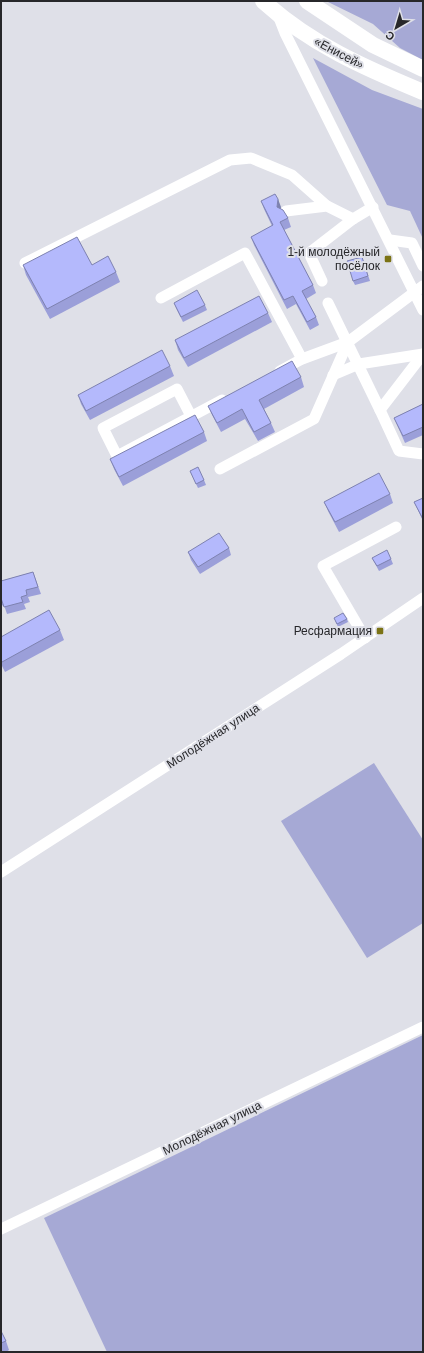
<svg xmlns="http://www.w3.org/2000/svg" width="424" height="1353" font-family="Arial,sans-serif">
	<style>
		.green { fill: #a6a9d5 }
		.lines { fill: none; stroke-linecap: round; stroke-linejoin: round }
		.minor { stroke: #fff; stroke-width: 11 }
		.highway { stroke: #fff; stroke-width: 16 }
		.wall { fill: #9b9fd9 }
		.shaded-wall { fill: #7e82b0 }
		.building { fill: #b4b9fc; stroke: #7e82b0 }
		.poi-dot { fill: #7b7315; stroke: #dfe0e8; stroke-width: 1.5 }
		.labels { text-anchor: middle; stroke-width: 4; stroke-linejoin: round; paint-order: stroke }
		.street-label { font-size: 12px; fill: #27272a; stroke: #dfe0e8 }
		.poi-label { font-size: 12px; fill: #27272a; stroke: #dfe0e8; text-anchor: end }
	</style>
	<rect width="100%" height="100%" fill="#dfe0e8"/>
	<g class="green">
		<polygon points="326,1 423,1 423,60 400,48 373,24"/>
		<polygon points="313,58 372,90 423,109 423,239 410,211 387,205"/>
		<polygon points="374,763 423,840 423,923 367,958 281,821"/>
		<polygon points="423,1035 423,1352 107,1352 44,1218"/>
	</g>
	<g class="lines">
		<g class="minor">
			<polyline points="278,15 285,33 423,310"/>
			<polyline points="286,211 327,206 353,219"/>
			<polyline points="390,240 412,243 423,266"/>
			<polyline points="25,263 230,160 251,158 292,175 327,206"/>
			<polyline points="322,281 309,253 353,219 373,207"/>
			<polyline points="161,298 245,253 302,359"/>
			<polyline points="328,303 380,410 423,354"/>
			<polyline points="280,371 302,359 348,342 423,286"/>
			<polyline points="333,375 359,364 423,354"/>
			<polyline points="380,410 399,451 423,454"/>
			<polyline points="191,416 177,389 103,428 117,456 222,400"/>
			<polyline points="220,469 314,419 348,342"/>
			<polyline points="365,638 323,566 396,527"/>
			<polyline points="1,872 341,654 423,598"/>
			<polyline points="1,1229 423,1027"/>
		</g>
		<g class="highway">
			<path d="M263,1C310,44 365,68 423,92"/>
			<polyline points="307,1 373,45 423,69"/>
		</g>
	</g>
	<g class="wall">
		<polygon points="278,199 280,208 288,218 291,227 284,230 313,285 316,293 306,299 316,317 319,325 310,330 296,304 287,309 254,245 251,237 272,226 264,209 261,201"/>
		<polygon points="362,257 370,281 355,285 353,281"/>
		<polygon points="23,265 92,265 116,272 120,282 50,319 26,275"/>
		<polygon points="174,303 205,305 207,310 183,322 176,308"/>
		<polygon points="268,313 272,322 188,367 178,350 175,340"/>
		<polygon points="170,366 174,376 90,420 81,404 78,395"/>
		<polygon points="301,377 304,387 264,409 271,423 275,432 258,441 245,419 221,432 212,415 208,406"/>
		<polygon points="423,404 423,435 405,443 394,418"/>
		<polygon points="204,432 207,441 123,486 114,469 110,459"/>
		<polygon points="190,471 204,480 206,485 198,488"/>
		<polygon points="390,494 393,503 339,532 328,511 324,502"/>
		<polygon points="423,498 423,521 414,502"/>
		<polygon points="229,548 231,555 200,574 191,560 188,552"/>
		<polygon points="372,558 391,559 393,564 379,571"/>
		<polygon points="33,572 41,594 28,597 30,602 24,604 26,609 7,614 4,605 1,606 1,581"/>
		<polygon points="334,618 347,619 348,622 338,627"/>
		<polygon points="60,630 64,640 5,672 1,664 1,637"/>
		<polygon points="1,1331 6,1341 9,1350 6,1352 1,1352"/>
	</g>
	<polygon class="shaded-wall" points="278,199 281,207 280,215 277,207"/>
	<g class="building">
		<polygon points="275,194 278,199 277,207 283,210 288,218 280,222 313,285 302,291 316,317 307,322 293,296 284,300 251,237 273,225 261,201"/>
		<polygon points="77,237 92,265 108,256 116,272 47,309 23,265"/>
		<polygon points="362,257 368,276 353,281 347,261"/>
		<polygon points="197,290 205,305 181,317 174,303"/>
		<polygon points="259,296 268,313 184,358 175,340"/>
		<polygon points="162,350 170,366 86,411 78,395"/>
		<polygon points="292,361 301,377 259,400 271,423 254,432 242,409 217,423 208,406"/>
		<polygon points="423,404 423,427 403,436 394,418"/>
		<polygon points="195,415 204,432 119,477 110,459"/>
		<polygon points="198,467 204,480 196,484 190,471"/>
		<polygon points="379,473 390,494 335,522 324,502"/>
		<polygon points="423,498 423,519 414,502"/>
		<polygon points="219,533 229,548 198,567 188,552"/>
		<polygon points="387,550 391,559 377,566 372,558"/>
		<polygon points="33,572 38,587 26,590 27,595 21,597 23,602 4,607 1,598 1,581"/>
		<polygon points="49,610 60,630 2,662 1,661 1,637"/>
		<polygon points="343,613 347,619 337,624 334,618"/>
		<polygon points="1,1331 6,1341 1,1343"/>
	</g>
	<g class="poi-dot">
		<rect x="384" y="255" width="8" height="8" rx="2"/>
		<rect x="376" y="627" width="8" height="8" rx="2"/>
	</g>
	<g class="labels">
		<g class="street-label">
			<text transform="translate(339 53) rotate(28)" y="4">«Енисей»</text>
			<text transform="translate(213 736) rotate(-33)" y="4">Молодёжная улица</text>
			<text transform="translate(212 1128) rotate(-26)" y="4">Молодёжная улица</text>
		</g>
		<g class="poi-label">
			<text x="380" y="256">1-й молодёжный<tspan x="380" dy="14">посёлок</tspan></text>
			<text x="372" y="635">Ресфармация</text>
		</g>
	</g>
	<rect width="424" height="1353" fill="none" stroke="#27272a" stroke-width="4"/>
	<g transform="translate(396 28) rotate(218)" stroke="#dfe0e8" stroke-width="3" paint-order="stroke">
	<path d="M0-3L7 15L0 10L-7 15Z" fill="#27272a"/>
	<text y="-6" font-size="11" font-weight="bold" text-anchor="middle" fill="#27272a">С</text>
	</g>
</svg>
